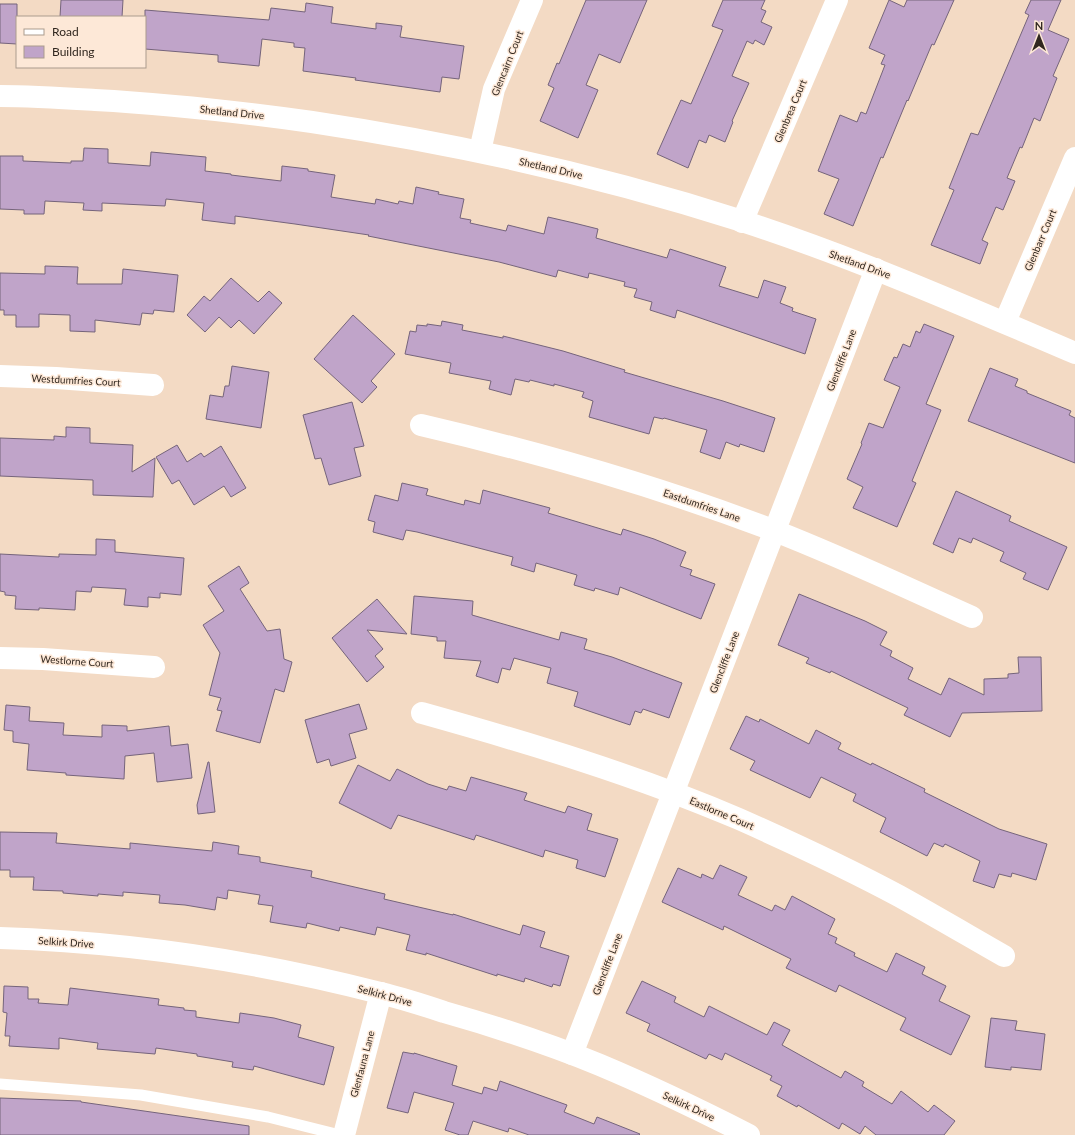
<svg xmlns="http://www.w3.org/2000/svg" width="1075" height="1135" font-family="Lato,sans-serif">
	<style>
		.building { fill: #c0a4c9; stroke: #75647b }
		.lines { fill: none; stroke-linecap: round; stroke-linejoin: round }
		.lane { stroke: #fff; stroke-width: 11 }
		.street { stroke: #fff; stroke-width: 22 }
		.labels { text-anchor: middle; stroke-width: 3; stroke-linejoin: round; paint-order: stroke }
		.street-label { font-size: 10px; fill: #31271f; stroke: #fde8d7 }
	</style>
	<rect width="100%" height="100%" fill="#f3dac4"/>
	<g class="building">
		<polygon points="61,0 123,0 122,17 60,17"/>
		<polygon points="586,0 647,0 620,63 599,54 586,85 598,90 578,138 540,121 554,88 548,85 557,63 559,64"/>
		<polygon points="723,0 765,0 761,9 766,11 761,22 772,27 764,45 755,40 753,44 747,41 732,76 749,83 732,121 733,122 725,142 709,135 706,143 699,140 688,168 657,154 681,100 691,104 723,30 712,26"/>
		<polygon points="889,0 904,7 907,0 954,0 934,45 932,44 908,101 907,100 883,158 881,157 853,226 824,214 839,179 818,171 840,115 857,122 861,112 866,114 885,65 881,64 885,55 869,48"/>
		<polygon points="1031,0 1061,0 1048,30 1069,39 1053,76 1057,78 1040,121 1034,118 1022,148 1020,147 1007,178 1015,181 1003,210 996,207 982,240 988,243 980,264 931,245 954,190 949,188 971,133 978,135 1029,15 1025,13"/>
		<polygon points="306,3 333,7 331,23 376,29 376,23 402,26 400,37 464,46 459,79 442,77 440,92 355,80 356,78 303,71 305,48 294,47 294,43 262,39 259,66 218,62 218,55 145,49 145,10 269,20 271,8 305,12"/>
		<polygon points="0,4 17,4 17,44 0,43"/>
		<polygon points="84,148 108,149 108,163 150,166 151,152 206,157 205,171 231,174 231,175 281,181 282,166 308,169 308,171 335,175 331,197 375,204 376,199 398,204 399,201 413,204 416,187 439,192 438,194 464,199 460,218 471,220 470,223 506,231 508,225 544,234 548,217 574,223 598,229 596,238 667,258 670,249 726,267 719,286 758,298 764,280 786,287 780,303 793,308 792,311 816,319 805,354 677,310 675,318 650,310 652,302 634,297 637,289 624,286 625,282 589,273 588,278 558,270 556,277 499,262 368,236 369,235 295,224 235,216 235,224 202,220 204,203 166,199 165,206 102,203 102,211 83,210 84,203 45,201 44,214 24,214 24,210 0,209 0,156 23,156 23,161 71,163 71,161 83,161"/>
		<polygon points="45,266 78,267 77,284 122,284 123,269 178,275 174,312 154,310 153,314 142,313 140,325 95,320 95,332 70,331 70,315 39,314 39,327 16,327 16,315 4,315 4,310 0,310 0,273 45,274"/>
		<polygon points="231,278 258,302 269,291 282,303 254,334 239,320 231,328 219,317 205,332 187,315 204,296 210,301"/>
		<polygon points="353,315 395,354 371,381 377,387 362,403 314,359"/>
		<polygon points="442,321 463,325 462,330 503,338 503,336 563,351 625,370 624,372 723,401 775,418 764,452 740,444 739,447 726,442 720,459 700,452 707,430 664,418 663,419 654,417 649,434 589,417 593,401 582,397 584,392 554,384 554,386 530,380 529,382 515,379 511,395 489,389 491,381 449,373 451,363 405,354 410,331 416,332 417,325 427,326 427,324 441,326"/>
		<polygon points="924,324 954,336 926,404 941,410 912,481 916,483 897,527 853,508 863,487 847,479 862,444 861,443 869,423 883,428 900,387 884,380 894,357 897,358 903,344 910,347 916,331 920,333"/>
		<polygon points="232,366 269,372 261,428 206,419 210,395 223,397 225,386 229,386"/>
		<polygon points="990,368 1018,379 1015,386 1027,391 1027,393 1071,411 1069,415 1075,418 1075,463 968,421"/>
		<polygon points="352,402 364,446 354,448 361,476 329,485 321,458 315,459 303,415"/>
		<polygon points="66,427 90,428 90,443 133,445 132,472 155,458 153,497 93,495 93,480 0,476 0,438 54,440 54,436 66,437"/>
		<polygon points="177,445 187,462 201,453 204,457 221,446 246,488 231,497 224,486 194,505 179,480 172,484 156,457"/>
		<polygon points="402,483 428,489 426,495 464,505 465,500 480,504 483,490 550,508 548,513 621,535 623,529 654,539 686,552 680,566 692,570 690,575 715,584 701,619 620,587 618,595 595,588 594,591 574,585 577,575 536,563 534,572 511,565 513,557 417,532 406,530 403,540 373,532 375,522 368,520 375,495 398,501"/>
		<polygon points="956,491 1011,516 1009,521 1067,547 1048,590 1023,579 1026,573 1000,561 1004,552 973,538 971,543 959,538 953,553 933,544"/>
		<polygon points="96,539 115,540 115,552 184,558 181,595 160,593 160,598 148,597 148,607 124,605 126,589 92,587 91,592 76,591 75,610 39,608 39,610 15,609 16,596 5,595 5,592 0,591 0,554 59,557 59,554 96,555"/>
		<polygon points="239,566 249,583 240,589 267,631 280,629 284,659 292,662 284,692 275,689 260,743 216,731 222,711 217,710 221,698 209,695 220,653 203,625 224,611 208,586"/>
		<polygon points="799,594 865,621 887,632 880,645 892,651 890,656 913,668 908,679 941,695 949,678 984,695 984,679 1008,678 1008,674 1019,673 1018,657 1041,657 1042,711 962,713 950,737 904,715 908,708 831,671 830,673 806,663 809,658 778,645"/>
		<polygon points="414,596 473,601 472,615 559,640 561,632 587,639 584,649 612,657 682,683 669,718 643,709 641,713 635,711 630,725 574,706 578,692 547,683 551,668 514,658 510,670 502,668 498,683 476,676 481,661 444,658 446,641 437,641 437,637 411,634"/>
		<polygon points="377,599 407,634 367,630 383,649 375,656 384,667 367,682 332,638"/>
		<polygon points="359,704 367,729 349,734 356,758 331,766 329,759 317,763 305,720"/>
		<polygon points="6,705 30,707 29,721 64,723 63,735 102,737 102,725 127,726 127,731 169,726 171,746 188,744 192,778 157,782 154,753 125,756 124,779 66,775 66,773 27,770 29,744 13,742 13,731 4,730"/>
		<polygon points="746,716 759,722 760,719 809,744 816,730 841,743 838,749 871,765 872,763 925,789 924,792 999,829 1047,844 1036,880 1012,873 1011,877 999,874 994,888 973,881 980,861 945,844 943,847 934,843 927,856 880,832 886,818 853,801 856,794 821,777 810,798 750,770 755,761 730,749"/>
		<polygon points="208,762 209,762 215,812 198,814 197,805"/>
		<polygon points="358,765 390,781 397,769 428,784 447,790 449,786 466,791 471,777 527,793 524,800 565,813 568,806 592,814 587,830 618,839 605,877 576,868 578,860 545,850 543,857 476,835 474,840 398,815 391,829 339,803"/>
		<polygon points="0,832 57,833 56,843 130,849 130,843 212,851 213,842 239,846 238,854 260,857 260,862 312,871 311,877 385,894 384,899 453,915 453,914 520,935 523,925 545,932 540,947 569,956 560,986 553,984 552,987 525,978 524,982 497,974 497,976 426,953 426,955 406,950 410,935 377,927 375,935 340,927 339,931 307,923 306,928 270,922 273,906 258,904 260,895 228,890 227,899 217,897 215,910 185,905 159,903 160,895 123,892 123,896 98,894 98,896 63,893 63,891 33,890 34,877 10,877 10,870 0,870"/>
		<polygon points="720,865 747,877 738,895 772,911 775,905 785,910 792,896 835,919 828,934 837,938 835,943 855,953 854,956 887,972 896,953 925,967 922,974 946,986 939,1001 970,1016 951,1055 900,1030 906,1018 839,985 836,992 786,968 791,959 724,926 723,930 662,902 678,868 701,878 702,874 713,879"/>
		<polygon points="642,981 676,997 674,1002 704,1017 709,1006 767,1035 774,1022 790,1030 782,1045 841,1078 845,1071 864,1082 862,1086 892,1104 901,1091 928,1112 934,1105 955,1121 944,1135 876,1135 865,1126 860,1134 842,1123 839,1129 798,1105 797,1107 777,1096 782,1086 770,1080 772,1076 725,1053 722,1060 709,1054 706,1059 647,1031 650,1024 626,1013"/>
		<polygon points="4,986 28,987 28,999 39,999 38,1003 68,1005 70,988 159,999 158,1005 184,1008 184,1010 196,1011 196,1017 239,1023 240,1013 274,1018 301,1025 298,1037 334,1047 324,1085 254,1066 253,1070 232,1067 233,1062 197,1056 197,1054 156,1048 155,1054 120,1051 97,1049 98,1043 59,1038 59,1049 9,1046 10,1036 5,1036 7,1013 3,1012"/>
		<polygon points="991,1018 1017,1021 1015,1030 1045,1034 1041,1070 1011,1067 1011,1070 985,1067"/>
		<polygon points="403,1052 414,1054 414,1053 457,1066 452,1085 482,1094 484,1087 497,1091 500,1081 567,1105 564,1112 594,1124 597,1117 640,1134 639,1135 529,1135 509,1128 508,1132 473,1121 468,1135 460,1135 445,1130 454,1103 414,1092 408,1113 387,1108"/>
		<polygon points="0,1098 81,1101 81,1102 249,1126 249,1135 0,1135"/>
	</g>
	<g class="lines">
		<polyline class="lane" points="0,1084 141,1095 268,1117 340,1135"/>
		<g class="street">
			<path d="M0,96C32,96 63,98 95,100C168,104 240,112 312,122C458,144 602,176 742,221C856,258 965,306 1075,353"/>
			<polyline points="480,151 494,89 532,0"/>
			<polyline points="742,222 837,0"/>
			<polyline points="1005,322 1075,158"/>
			<polyline points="0,376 56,378 153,385"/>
			<path d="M421,425C541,453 660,487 775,531C842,557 907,588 972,617"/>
			<polyline points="0,658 43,659 154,667"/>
			<path d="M422,713C529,743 636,775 739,819C793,843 847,868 899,896C935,916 969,936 1004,956"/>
			<path d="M0,938C128,942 256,961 380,993C401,998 423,1005 444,1012C497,1027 549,1044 600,1065C650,1086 700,1110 749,1135"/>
			<polyline points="572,1054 876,269"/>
			<polyline points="344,1135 381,993"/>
		</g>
	</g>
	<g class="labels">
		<g class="street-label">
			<text transform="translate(507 63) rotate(-68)" y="4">Glencairn Court</text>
			<text transform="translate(790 111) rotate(-67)" y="4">Glenbrea Court</text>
			<text transform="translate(232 112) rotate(6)" y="4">Shetland Drive</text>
			<text transform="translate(551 168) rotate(13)" y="4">Shetland Drive</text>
			<text transform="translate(1040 240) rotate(-67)" y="4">Glenbarr Court</text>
			<text transform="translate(860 264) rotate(20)" y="4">Shetland Drive</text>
			<text transform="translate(841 360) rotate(-69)" y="4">Glencliffe Lane</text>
			<text transform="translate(76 380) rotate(3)" y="4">Westdumfries Court</text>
			<text transform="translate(702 505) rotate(19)" y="4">Eastdumfries Lane</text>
			<text transform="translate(77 661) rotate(4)" y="4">Westlorne Court</text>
			<text transform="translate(724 662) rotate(-69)" y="4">Glencliffe Lane</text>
			<text transform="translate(722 813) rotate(23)" y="4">Eastlorne Court</text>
			<text transform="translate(66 942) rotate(4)" y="4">Selkirk Drive</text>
			<text transform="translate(607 964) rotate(-69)" y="4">Glencliffe Lane</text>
			<text transform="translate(385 995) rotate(15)" y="4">Selkirk Drive</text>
			<text transform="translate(362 1064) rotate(-75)" y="4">Glenfauna Lane</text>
			<text transform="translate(689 1106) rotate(25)" y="4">Selkirk Drive</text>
		</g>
	</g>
	<rect x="16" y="16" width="130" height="52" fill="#fde8d7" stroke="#ab9b8d"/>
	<rect x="24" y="29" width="20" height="6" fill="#ffffff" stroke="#ab9b8d"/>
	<text x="52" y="36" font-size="12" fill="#31271f">Road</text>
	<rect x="24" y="46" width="20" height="12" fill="#c0a4c9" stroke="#ab9b8d"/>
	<text x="52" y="56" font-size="12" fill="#31271f">Building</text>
	<g transform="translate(1039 36)" stroke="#fde8d7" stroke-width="3" paint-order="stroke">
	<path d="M0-3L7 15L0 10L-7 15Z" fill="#31271f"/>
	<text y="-6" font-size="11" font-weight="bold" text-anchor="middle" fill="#31271f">N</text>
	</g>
</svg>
